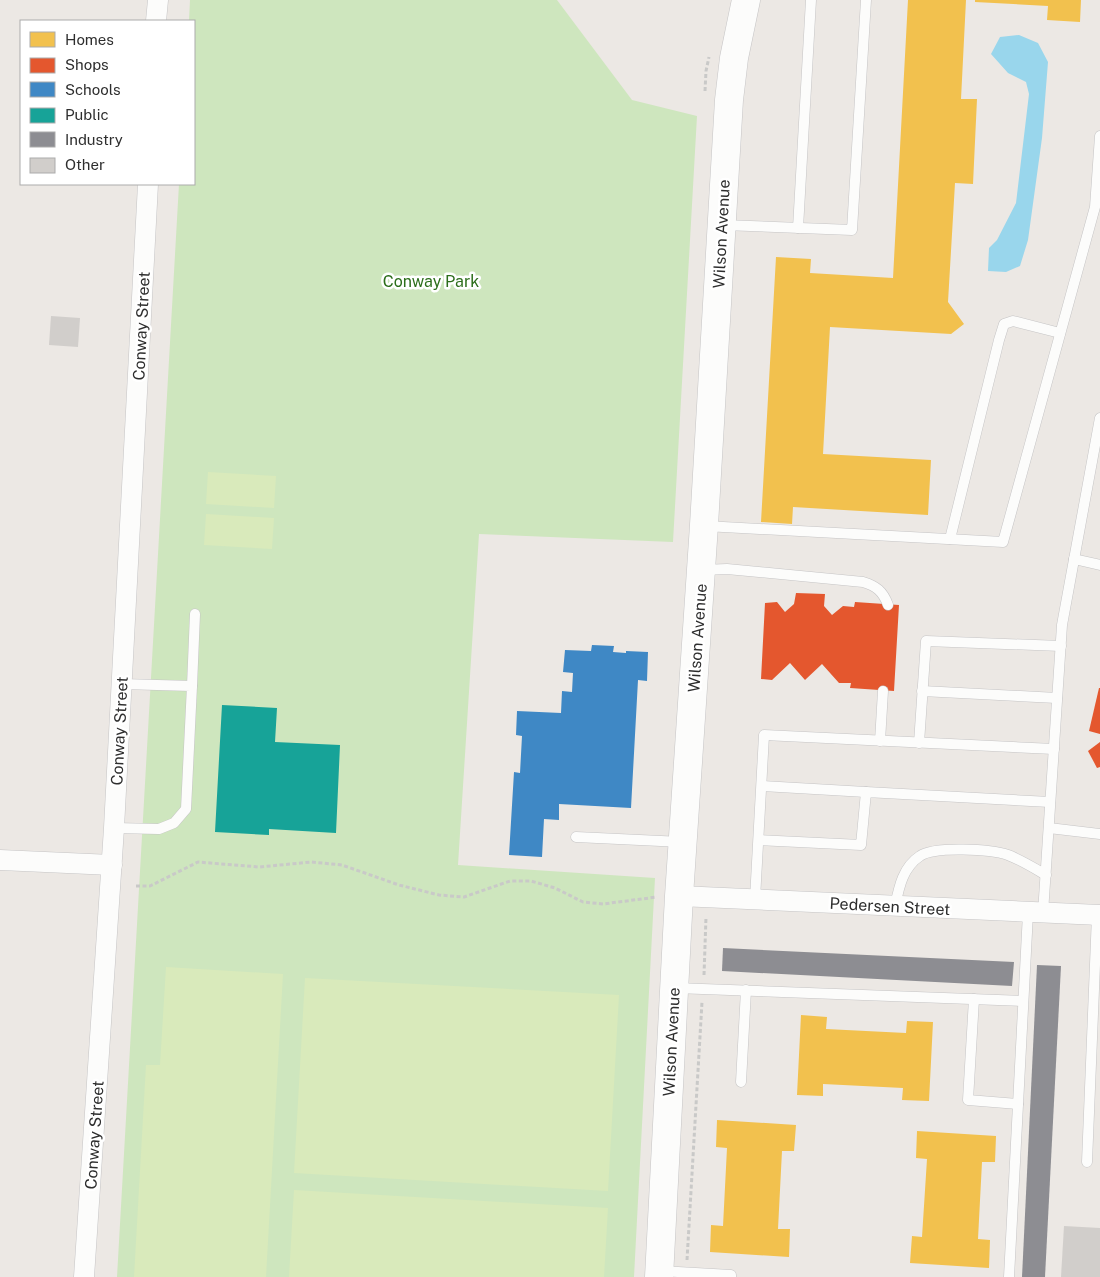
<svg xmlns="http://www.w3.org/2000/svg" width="1100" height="1277" font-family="'Public Sans',sans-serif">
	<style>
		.green { fill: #cee6be }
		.pitch { fill: #d9eabb }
		.water { fill: #99d6ec }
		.homes { fill: #f2c14e }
		.shops { fill: #e4572e }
		.schools { fill: #3f88c5 }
		.public { fill: #17a398 }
		.industry { fill: #8d8d92 }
		.building { fill: #d1cecb }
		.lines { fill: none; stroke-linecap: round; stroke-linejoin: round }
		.lane-casing { stroke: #c5c4c5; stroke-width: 11 }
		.street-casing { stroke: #c5c4c5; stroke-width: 21 }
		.secondary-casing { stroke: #c5c4c5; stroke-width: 29 }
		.path { stroke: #c9c9c8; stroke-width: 3; stroke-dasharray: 4 2.5; stroke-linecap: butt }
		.lane { stroke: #fcfcfb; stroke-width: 10 }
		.street { stroke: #fcfcfb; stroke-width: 20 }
		.secondary { stroke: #fcfcfb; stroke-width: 28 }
		.labels { text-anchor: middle; stroke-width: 5; stroke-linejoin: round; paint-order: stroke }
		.street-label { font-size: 16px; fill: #2e2e2e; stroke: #fff }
		.park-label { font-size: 16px; fill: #2c6e1b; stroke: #fff }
	</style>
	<rect width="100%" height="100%" fill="#ece8e4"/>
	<polygon class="green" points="190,0 557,0 632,100 697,116 673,542 479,534 458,865 655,878 634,1277 117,1277 179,184 194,184 194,21 189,21"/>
	<g class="pitch">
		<polygon points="208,472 276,476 274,508 206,504"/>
		<polygon points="206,514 274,518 272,549 204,545"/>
		<polygon points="166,967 283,974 266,1277 134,1277 146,1065 160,1065"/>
		<polygon points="305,978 619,995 608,1191 294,1173"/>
		<polygon points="294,1190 608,1208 604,1277 289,1277"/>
	</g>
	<polygon class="water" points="1019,35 1038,43 1048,62 1042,138 1028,240 1020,266 1006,272 988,271 989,248 997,240 1016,203 1029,94 1026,82 1008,73 991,54 1000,37"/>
	<g class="homes">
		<polygon points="908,0 966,0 961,99 977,99 973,184 955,183 948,302 964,324 951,334 830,327 823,454 931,460 928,515 793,507 792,524 761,522 776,257 811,259 810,273 893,278"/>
		<polygon points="975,0 1081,0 1080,22 1047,20 1048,6 975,2"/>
		<polygon points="801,1015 827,1017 826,1029 906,1033 907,1021 933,1022 929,1101 902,1100 903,1088 823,1084 823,1096 797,1095"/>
		<polygon points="717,1120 796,1125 794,1151 782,1151 778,1229 790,1229 789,1257 710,1252 711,1225 723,1226 727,1148 716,1147"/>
		<polygon points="917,1131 996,1136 995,1162 982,1162 978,1239 990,1240 989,1268 910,1263 912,1236 922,1237 927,1159 916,1158"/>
	</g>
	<g class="shops">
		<polygon points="796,593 825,594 824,606 832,615 843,606 854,607 855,602 899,605 894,691 850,688 851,683 839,683 822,664 805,680 790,663 772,680 761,679 765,603 777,602 785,612 794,604"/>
		<polygon points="1099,688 1100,688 1100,734 1089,731"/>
		<polygon points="1100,742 1100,767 1097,768 1088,751"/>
	</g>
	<polygon class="schools" points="592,645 614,646 613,652 626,653 626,651 648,652 647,681 638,680 631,808 559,804 559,820 544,819 542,857 509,855 514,772 520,773 522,736 516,735 517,711 561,713 562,691 572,692 573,673 563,672 565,650 591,651"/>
	<polygon class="public" points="222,705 277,708 275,742 340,745 336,833 269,829 269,835 215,832"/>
	<g class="industry">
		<polygon points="723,948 1014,962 1012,986 722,971"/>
		<polygon points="1037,965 1061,966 1045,1277 1022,1277"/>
	</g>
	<g class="building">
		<polygon points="51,316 80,318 78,347 49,345"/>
		<polygon points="1064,1226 1100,1228 1100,1277 1061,1277"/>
	</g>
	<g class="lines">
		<g class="lane-casing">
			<g id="lane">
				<polyline points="723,225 852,230 866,0"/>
				<polyline points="798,228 811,0"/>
				<polyline points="705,526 1003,542 1095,207 1100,136"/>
				<polyline points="950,539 999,340 1004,324 1013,321 1060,333"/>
				<polyline points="1074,559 1100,565"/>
				<path d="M703,570L727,569L863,582C876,586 883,591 888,605"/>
				<polyline points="192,686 195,614"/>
				<polyline points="922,691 1057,698"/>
				<polyline points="880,741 883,691"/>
				<polyline points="919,743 926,641 1061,646"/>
				<polyline points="762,786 866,792"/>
				<polyline points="114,828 159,829 174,823 186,809 192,686 122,684"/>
				<polyline points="1049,828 1100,834"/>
				<polyline points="576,837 682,842"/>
				<polyline points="759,840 861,845 866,792 1050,802"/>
				<polyline points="755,899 764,735 1054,749"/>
				<path d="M895,906C899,887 903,867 920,856C934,846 991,849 1008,855C1021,860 1034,868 1046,875"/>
				<polyline points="1043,913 1062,625 1100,418"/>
				<polyline points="675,988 1023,1001"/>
				<polyline points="974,999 968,1100 1018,1104"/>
				<polyline points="741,1082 746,990"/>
				<polyline points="1087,1162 1097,915"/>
				<polyline points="660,1271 731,1275 731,1277"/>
				<polyline points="1009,1277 1028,913"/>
			</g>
		</g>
		<g class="street-casing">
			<g id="street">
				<polyline points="156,21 158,0"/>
				<polyline points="0,860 112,865"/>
				<polyline points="679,896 1100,915"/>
				<polyline points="84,1277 114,828 148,184"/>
			</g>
		</g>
		<g class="secondary-casing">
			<polyline id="secondary" points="659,1277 679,896 704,525 729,100 734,58 746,0"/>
		</g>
		<g class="path">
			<polyline points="705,91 706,71 709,57"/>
			<polyline points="136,886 150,886 198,862 259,867 311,862 342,865 399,885 439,895 464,897 510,881 531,881 555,888 583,902 603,904 657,897"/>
			<polyline points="704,975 706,917"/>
			<polyline points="687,1260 702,1002"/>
		</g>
		<use href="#lane" class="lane"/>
		<use href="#street" class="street"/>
		<use href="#secondary" class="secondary"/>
	</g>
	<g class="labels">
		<g class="street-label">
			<text transform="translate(721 234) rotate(-87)" y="6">Wilson Avenue</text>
			<text transform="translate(141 326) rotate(-87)" y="6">Conway Street</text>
			<text transform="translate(697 638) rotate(-86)" y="6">Wilson Avenue</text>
			<text transform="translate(119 731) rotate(-87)" y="6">Conway Street</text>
			<text transform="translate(890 906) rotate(3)" y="6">Pedersen Street</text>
			<text transform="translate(671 1042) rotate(-87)" y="6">Wilson Avenue</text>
			<text transform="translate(94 1135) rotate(-86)" y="6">Conway Street</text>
		</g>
		<g class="park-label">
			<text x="431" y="287">Conway Park</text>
		</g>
	</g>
	<rect x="20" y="20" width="175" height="165" fill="#ffffff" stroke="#ababab"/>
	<rect x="30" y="32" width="25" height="15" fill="#f2c14e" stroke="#ababab"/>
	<text x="65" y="45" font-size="15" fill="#2e2e2e">Homes</text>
	<rect x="30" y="58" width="25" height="15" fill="#e4572e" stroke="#ababab"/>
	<text x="65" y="70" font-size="15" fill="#2e2e2e">Shops</text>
	<rect x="30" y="82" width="25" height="15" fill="#3f88c5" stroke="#ababab"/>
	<text x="65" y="95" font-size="15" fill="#2e2e2e">Schools</text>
	<rect x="30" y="108" width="25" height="15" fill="#17a398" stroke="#ababab"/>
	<text x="65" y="120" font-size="15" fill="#2e2e2e">Public</text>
	<rect x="30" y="132" width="25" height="15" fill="#8d8d92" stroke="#ababab"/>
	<text x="65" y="145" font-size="15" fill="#2e2e2e">Industry</text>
	<rect x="30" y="158" width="25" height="15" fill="#d1cecb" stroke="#ababab"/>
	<text x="65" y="170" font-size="15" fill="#2e2e2e">Other</text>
</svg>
